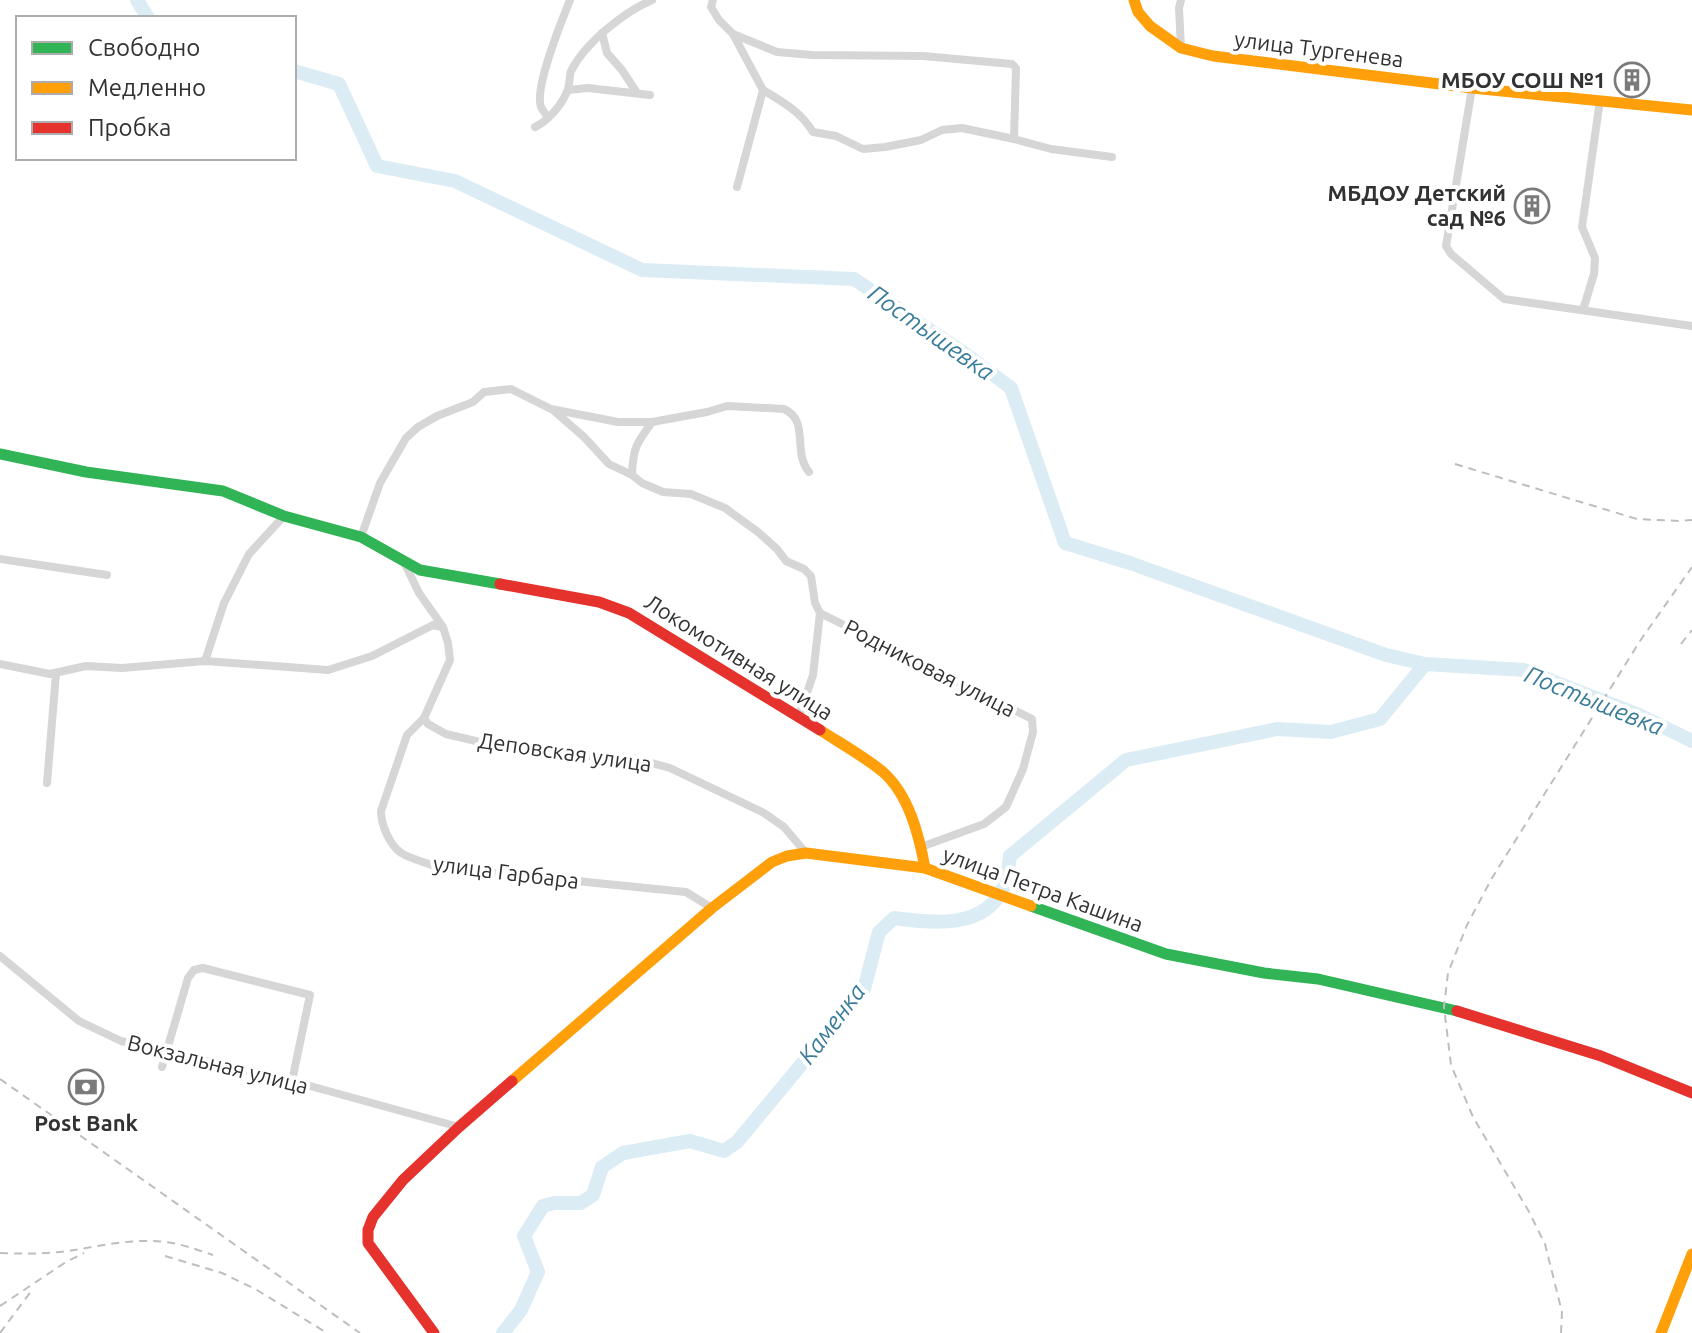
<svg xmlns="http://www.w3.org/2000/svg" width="1692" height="1333" font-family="Ubuntu,sans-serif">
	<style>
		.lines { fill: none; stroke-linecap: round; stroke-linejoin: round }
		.river { stroke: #dbecf4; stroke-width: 14 }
		.street { stroke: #d6d6d6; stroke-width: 8 }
		.fast { stroke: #30b455; stroke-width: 11 }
		.slow { stroke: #ff9f0a; stroke-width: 11 }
		.jam { stroke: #e5322d; stroke-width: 11 }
		.rail { stroke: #bebebe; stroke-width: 2; stroke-dasharray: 8 6; stroke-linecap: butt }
		.labels { text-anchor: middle; stroke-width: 8; stroke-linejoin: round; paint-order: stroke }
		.street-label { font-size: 22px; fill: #323232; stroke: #fff }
		.poi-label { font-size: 22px; font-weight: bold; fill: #323232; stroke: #fff; text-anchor: end }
		.water-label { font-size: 24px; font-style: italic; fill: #397c9a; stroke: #fff }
	</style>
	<rect width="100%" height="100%" fill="#fff"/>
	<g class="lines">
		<g class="river">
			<polyline points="137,0 148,18"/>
			<polyline points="294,71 339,84 377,166 455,181 642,270 854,279 967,355 1011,388 1065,543 1130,563 1386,655 1425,664 1524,670 1639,715 1692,741"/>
			<path d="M503,1333L521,1310L538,1272L524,1236L543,1206L554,1203H581L593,1195L602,1167L623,1153L690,1141L724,1151L737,1142L864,989L879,932L894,918C932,923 986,930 1004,886C1008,877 1009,865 1010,856L1126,760L1277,729L1331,732L1380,719L1425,664"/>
		</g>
		<g class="street">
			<polyline points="713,0 711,7 719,20 733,34 763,90 737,187"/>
			<polyline points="602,33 607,53 622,70 637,93"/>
			<polyline points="733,34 777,52 812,55 923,56 1012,64 1016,68 1014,139"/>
			<polyline points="1181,48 1179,8 1181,0"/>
			<polyline points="1472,88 1446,246 1451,254 1504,299 1692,326"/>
			<polyline points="568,90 588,88 650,95"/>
			<path d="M763,90C783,102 801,112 813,132L836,136L863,149L885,147L921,140L942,130L962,128L1014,139L1051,149L1112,157"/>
			<path d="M548,118C546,114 543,111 541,107C534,88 562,20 570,0"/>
			<path d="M535,127C548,121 563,104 568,89C570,83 569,77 571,71C585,43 624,12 652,0"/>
			<polyline points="1583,310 1594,274 1595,258 1582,227 1600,100"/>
			<polyline points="553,410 584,437 609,464 632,475"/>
			<path d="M652,422C636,444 633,448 632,475L642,483L663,492L691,494L725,508L758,532L777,549L786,561L804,569L811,576L815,603L820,613L1032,719L1033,732L1023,769L1006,807L984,824L921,847"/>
			<path d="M361,537L380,483L406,438L418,427L437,416L473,402L484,392L511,389L551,409L618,422H652L707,412L727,406L784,409C810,421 792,451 809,472"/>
			<polyline points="0,559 107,575"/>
			<polyline points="404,562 419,593 443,627 448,643 450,660 424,718 428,724 446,734 514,750 550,754 633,758 670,768 764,813 784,827 806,853"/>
			<polyline points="205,661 224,603 249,554 284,516"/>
			<polyline points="0,664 50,674 86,666 122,668 205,661 328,670 372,656 433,625 442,627"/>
			<polyline points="799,716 813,675 820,613"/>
			<path d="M424,718L407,735L381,811C381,824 389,844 400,852C407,858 428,863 437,867L686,892L712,908"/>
			<polyline points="47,783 56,674"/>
			<polyline points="0,956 79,1021 121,1041 292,1081 459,1127"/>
			<polyline points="162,1067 188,978 194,970 203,968 310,995 292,1081"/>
		</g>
		<g class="fast">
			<polyline points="0,454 86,472 223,491 284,516 361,537 420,570 500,584"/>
			<polyline points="1031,906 1166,954 1264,973 1318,979 1457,1011"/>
		</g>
		<g class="slow">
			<polyline points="1134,0 1138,12 1150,26 1181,48 1213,56 1472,88 1692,110"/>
			<path d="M820,730C840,743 865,757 883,772C909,795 919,835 925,868"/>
			<polyline points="512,1081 712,908 772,862 787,856 806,853 925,868 1031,906"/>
			<polyline points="1661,1333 1692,1254"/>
		</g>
		<g class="jam">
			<polyline points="500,584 599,602 629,613 820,730"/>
			<polyline points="1457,1011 1601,1056 1692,1093"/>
			<polyline points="434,1333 368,1243 368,1230 373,1217 403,1180 459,1127 512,1081"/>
		</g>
		<g class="rail">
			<polyline points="1455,464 1637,519 1680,521 1692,520"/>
			<polyline points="1681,644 1692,630"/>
			<polyline points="0,1079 360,1333"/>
			<path d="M0,1253C23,1254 45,1254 68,1251C100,1246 133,1238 166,1242C182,1244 198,1250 213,1255"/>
			<polyline points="165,1256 222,1273 257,1290 327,1333"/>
			<polyline points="0,1306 66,1262 84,1253"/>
			<polyline points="0,1333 32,1290"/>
			<polyline points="1561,1333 1562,1312 1545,1244 1528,1210 1473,1117 1451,1065 1444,1007 1448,973 1467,925 1492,878 1640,641 1692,567"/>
		</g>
	</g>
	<defs>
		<g id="building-ring" transform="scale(1.8)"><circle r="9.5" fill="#fff" stroke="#7a7a7a" stroke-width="1.5"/><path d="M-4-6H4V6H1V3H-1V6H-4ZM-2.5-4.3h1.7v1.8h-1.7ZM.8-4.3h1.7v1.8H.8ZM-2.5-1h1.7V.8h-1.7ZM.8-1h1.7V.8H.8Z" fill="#7a7a7a"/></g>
		<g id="bank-ring" transform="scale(1.8)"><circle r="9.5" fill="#fff" stroke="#7a7a7a" stroke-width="1.5"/><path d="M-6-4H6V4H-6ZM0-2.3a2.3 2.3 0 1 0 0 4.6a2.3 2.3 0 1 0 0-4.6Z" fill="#7a7a7a"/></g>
	</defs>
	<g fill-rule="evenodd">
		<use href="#building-ring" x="1632" y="80"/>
		<use href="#building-ring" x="1532" y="206"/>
		<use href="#bank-ring" x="86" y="1087"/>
	</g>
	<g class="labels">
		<g class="street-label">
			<text transform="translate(1319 49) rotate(7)" y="8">улица Тургенева</text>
			<text transform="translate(739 657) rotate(32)" y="8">Локомотивная улица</text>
			<text transform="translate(930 668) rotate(27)" y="8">Родниковая улица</text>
			<text transform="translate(565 752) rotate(8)" y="8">Деповская улица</text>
			<text transform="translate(506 872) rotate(7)" y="8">улица Гарбара</text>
			<text transform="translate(1043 889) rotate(20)" y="8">улица Петра Кашина</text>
			<text transform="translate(218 1064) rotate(14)" y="8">Вокзальная улица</text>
		</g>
		<g class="poi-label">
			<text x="1606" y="88">МБОУ СОШ №1</text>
			<text x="1506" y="201">МБДОУ Детский<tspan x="1506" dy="25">сад №6</tspan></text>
			<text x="86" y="1131" text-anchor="middle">Post Bank</text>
		</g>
		<g class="water-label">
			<text transform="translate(931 333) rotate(35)" y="8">Постышевка</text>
			<text transform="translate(1594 701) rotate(22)" y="8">Постышевка</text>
			<text transform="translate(832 1024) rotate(-53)" y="8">Каменка</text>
		</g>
	</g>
	<rect x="16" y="16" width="280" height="144" fill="#ffffff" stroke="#adadad" stroke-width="2"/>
	<rect x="32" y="42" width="40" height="12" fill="#30b455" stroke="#adadad" stroke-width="2"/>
	<text x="88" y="56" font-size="24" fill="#323232">Свободно</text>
	<rect x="32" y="82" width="40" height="12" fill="#ff9f0a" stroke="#adadad" stroke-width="2"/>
	<text x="88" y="96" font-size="24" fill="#323232">Медленно</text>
	<rect x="32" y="122" width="40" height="12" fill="#e5322d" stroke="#adadad" stroke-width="2"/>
	<text x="88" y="136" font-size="24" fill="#323232">Пробка</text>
</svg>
